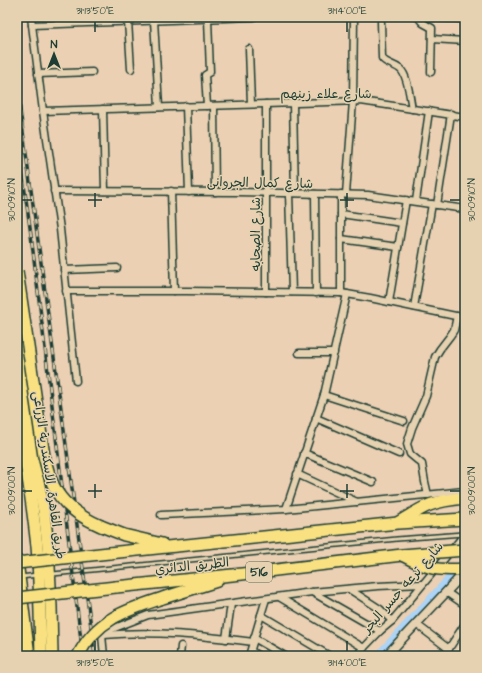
<svg xmlns="http://www.w3.org/2000/svg" width="482" height="673" font-family="'Architects Daughter','Playpen Sans Arabic',sans-serif">
	<style>
		.lines { fill: none; stroke-linecap: round; stroke-linejoin: round }
		.canal { stroke: #acd4f6; stroke-width: 7 }
		.lane-casing { stroke: #1f3d34; stroke-width: 6 }
		.street-casing { stroke: #1f3d34; stroke-width: 9 }
		.secondary-casing { stroke: #1f3d34; stroke-width: 11 }
		.highway-casing { stroke: #1f3d34; stroke-width: 14 }
		.lane { stroke: #e6d2b0; stroke-width: 3 }
		.street { stroke: #e6d2b0; stroke-width: 6 }
		.secondary { stroke: #e6d2b0; stroke-width: 8 }
		.highway { stroke: #f9e181; stroke-width: 11 }
		.rail-casing { stroke: #1f3d34; stroke-width: 3.5 }
		.rail { stroke: #e6d2b0; stroke-width: 2; stroke-dasharray: 6; stroke-linecap: butt }
		.highway-bridge-casing { stroke: #1f3d34; stroke-width: 14; stroke-linecap: butt }
		.highway-bridge { stroke: #f9e181; stroke-width: 11 }
		.ticks { fill: none; stroke: #1f3d34; stroke-width: 1.5 }
		.labels { text-anchor: middle; stroke-width: 3; stroke-linejoin: round; paint-order: stroke }
		.shield { fill: #e6d2b0; stroke: #5b6a59; stroke-width: 1 }
		.shield-label { font-size: 12px; font-weight: bold; fill: #1f3d34 }
		.street-label { font-size: 13px; fill: #1f3d34; stroke: #e6d2b0 }
		.neatline { fill: none; stroke: #1f3d34; stroke-width: 1.5 }
		.ticks-label { font-size: 10px; text-anchor: middle; fill: #1f3d34 }
	</style>
	<rect width="100%" height="100%" fill="#ecd0b3"/>
	<filter id="ink" filterUnits="userSpaceOnUse"><feTurbulence type="fractalNoise" baseFrequency=".025" numOctaves="2"/><feDisplacementMap in="SourceGraphic" scale="8" xChannelSelector="R" yChannelSelector="G"/><feConvolveMatrix kernelMatrix="1 2 1 2 8 2 1 2 1" color-interpolation-filters="sRGB"/></filter>
	<g filter="url(#ink)">
		<g class="lines">
			<polyline class="canal" points="377,656 465,561"/>
			<g class="lane-casing">
				<g id="lane">
					<polyline points="53,574 397,539 463,534"/>
					<polyline points="21,577 37,575"/>
				</g>
			</g>
			<g class="street-casing">
				<g id="street">
					<polyline points="31,17 43,111 60,229 76,381"/>
					<polyline points="418,17 423,23 432,28 431,72"/>
					<polyline points="428,17 465,19"/>
					<polyline points="154,20 159,107"/>
					<polyline points="128,21 131,69"/>
					<path d="M381,22L382,58C386,64 394,64 400,69C408,75 410,99 412,109"/>
					<polyline points="32,25 254,17"/>
					<polyline points="432,39 465,41"/>
					<polyline points="249,49 251,104"/>
					<polyline points="38,74 92,72"/>
					<polyline points="266,104 266,292"/>
					<polyline points="293,104 295,193"/>
					<polyline points="186,106 189,192"/>
					<polyline points="207,106 205,75 210,72 208,19"/>
					<polyline points="214,106 215,192"/>
					<polyline points="103,109 105,191"/>
					<polyline points="43,111 361,101 465,117"/>
					<polyline points="54,191 237,192 368,195 465,209"/>
					<polyline points="171,191 174,291"/>
					<polyline points="289,193 292,292"/>
					<polyline points="315,194 316,293"/>
					<polyline points="341,194 341,293"/>
					<polyline points="346,194 353,101 354,17"/>
					<polyline points="416,201 429,111"/>
					<polyline points="437,205 451,114"/>
					<polyline points="341,214 402,223"/>
					<polyline points="341,239 398,247"/>
					<polyline points="64,270 117,268"/>
					<polyline points="66,291 187,291 341,293 370,298 465,318"/>
					<polyline points="389,302 406,200"/>
					<polyline points="414,307 432,204"/>
					<polyline points="299,353 334,353"/>
					<polyline points="324,395 404,421"/>
					<polyline points="316,418 399,454"/>
					<polyline points="304,453 373,482"/>
					<polyline points="297,474 357,502"/>
					<polyline points="428,495 425,482 422,464 410,454 407,444 412,428 426,396 435,357 440,349 450,336 454,330 457,316"/>
					<polyline points="286,509 324,395 347,294"/>
					<polyline points="161,515 286,509 465,491"/>
					<polyline points="349,589 380,609 392,621"/>
					<polyline points="312,592 380,631"/>
					<polyline points="446,592 465,605"/>
					<polyline points="279,597 364,648"/>
					<polyline points="261,615 330,656"/>
					<polyline points="416,624 449,649"/>
					<polyline points="102,635 112,629 148,615 312,592 378,586 422,584"/>
					<polyline points="102,635 104,656"/>
					<path d="M104,635C154,630 203,636 253,642"/>
					<polyline points="254,638 285,656"/>
					<polyline points="226,639 231,604"/>
					<polyline points="251,651 259,656"/>
					<polyline points="180,656 181,646"/>
					<polyline points="249,656 261,615 266,599"/>
					<polyline points="356,656 380,631 392,621 465,534"/>
					<polyline points="444,656 465,624"/>
				</g>
			</g>
			<g class="secondary-casing">
				<polyline id="secondary" points="386,656 465,572"/>
			</g>
			<g class="highway-casing">
				<g id="highway">
					<polyline points="17,346 33,454 44,511 48,546 51,607 52,656"/>
					<path d="M17,410C25,455 32,501 37,546C40,583 40,619 41,656"/>
					<path d="M399,522C426,505 433,501 465,498"/>
					<polyline points="101,526 124,535 162,544"/>
					<polyline points="109,553 398,523 465,519"/>
					<polyline points="17,561 29,656"/>
					<polyline points="116,587 242,574 402,555"/>
					<polyline points="166,597 217,581"/>
					<polyline points="19,656 21,634"/>
				</g>
			</g>
			<use href="#lane" class="lane"/>
			<use href="#street" class="street"/>
			<use href="#secondary" class="secondary"/>
			<use href="#highway" class="highway"/>
			<g class="rail-casing">
				<g id="rail">
					<polyline points="17,88 95,656"/>
					<polyline points="17,135 31,235 83,656"/>
				</g>
			</g>
			<use href="#rail" class="rail"/>
			<g class="highway-bridge-casing">
				<g id="highway-bridge">
					<path d="M17,271L44,456C46,464 48,472 51,480C59,502 80,517 101,526"/>
					<path d="M402,555C428,569 435,571 465,569"/>
					<polyline points="402,555 465,550"/>
					<polyline points="17,563 109,553"/>
					<polyline points="17,598 116,587"/>
					<path d="M78,656C97,618 129,609 166,597"/>
				</g>
			</g>
			<use href="#highway-bridge" class="highway-bridge"/>
		</g>
	</g>
	<path class="ticks" d="M95,22V32M347,22V32M95,193V207M347,193V207M22,200H32M88,200H102M340,200H354M450,200H460M95,484V498M347,484V498M22,491H32M88,491H102M340,491H354M450,491H460M95,641V651M347,641V651"/>
	<g class="labels">
		<rect class="shield" x="246" y="562" width="26" height="20" rx="3"/>
		<g class="shield-label">
			<text x="259" y="576">516</text>
		</g>
		<g class="street-label">
			<text x="326" y="98">شارع علاء زينهم</text>
			<text transform="translate(260 182) rotate(1)" y="5">شارع كمال الجروانى</text>
			<text transform="translate(255 234) rotate(-90)" y="5">شارع الصحابه</text>
			<text transform="translate(50 475) rotate(82)" y="5">طريق القاهرة, الاسكندرية الزراعى</text>
			<text transform="translate(192 565) rotate(-6)" y="5">الطريق الدائري</text>
			<text transform="translate(402 587) rotate(-49)" y="5">شارع ترعه جسر البحر</text>
		</g>
	</g>
	<rect width="482" height="673" fill="none" stroke="#e6d2b0" stroke-width="44"/>
	<g transform="translate(54 54)" stroke="#e6d2b0" stroke-width="3" paint-order="stroke">
	<path d="M0-3L7 15L0 10L-7 15Z" fill="#1f3d34"/>
	<text y="-6" font-size="11" font-weight="bold" text-anchor="middle" fill="#1f3d34">N</text>
	</g>
	<rect x="22" y="22" width="438" height="629" class="neatline"/>
	<g class="ticks-label">
		<text x="95" y="14">31°13'50"E</text>
		<text x="347" y="14">31°14'00"E</text>
		<text transform="translate(11 200) rotate(-90)" y="4">30°09'10"N</text>
		<text transform="translate(471 200) rotate(-90)" y="4">30°09'10"N</text>
		<text transform="translate(11 491) rotate(-90)" y="4">30°09'00"N</text>
		<text transform="translate(471 491) rotate(-90)" y="4">30°09'00"N</text>
		<text x="95" y="666">31°13'50"E</text>
		<text x="347" y="666">31°14'00"E</text>
	</g>
</svg>
